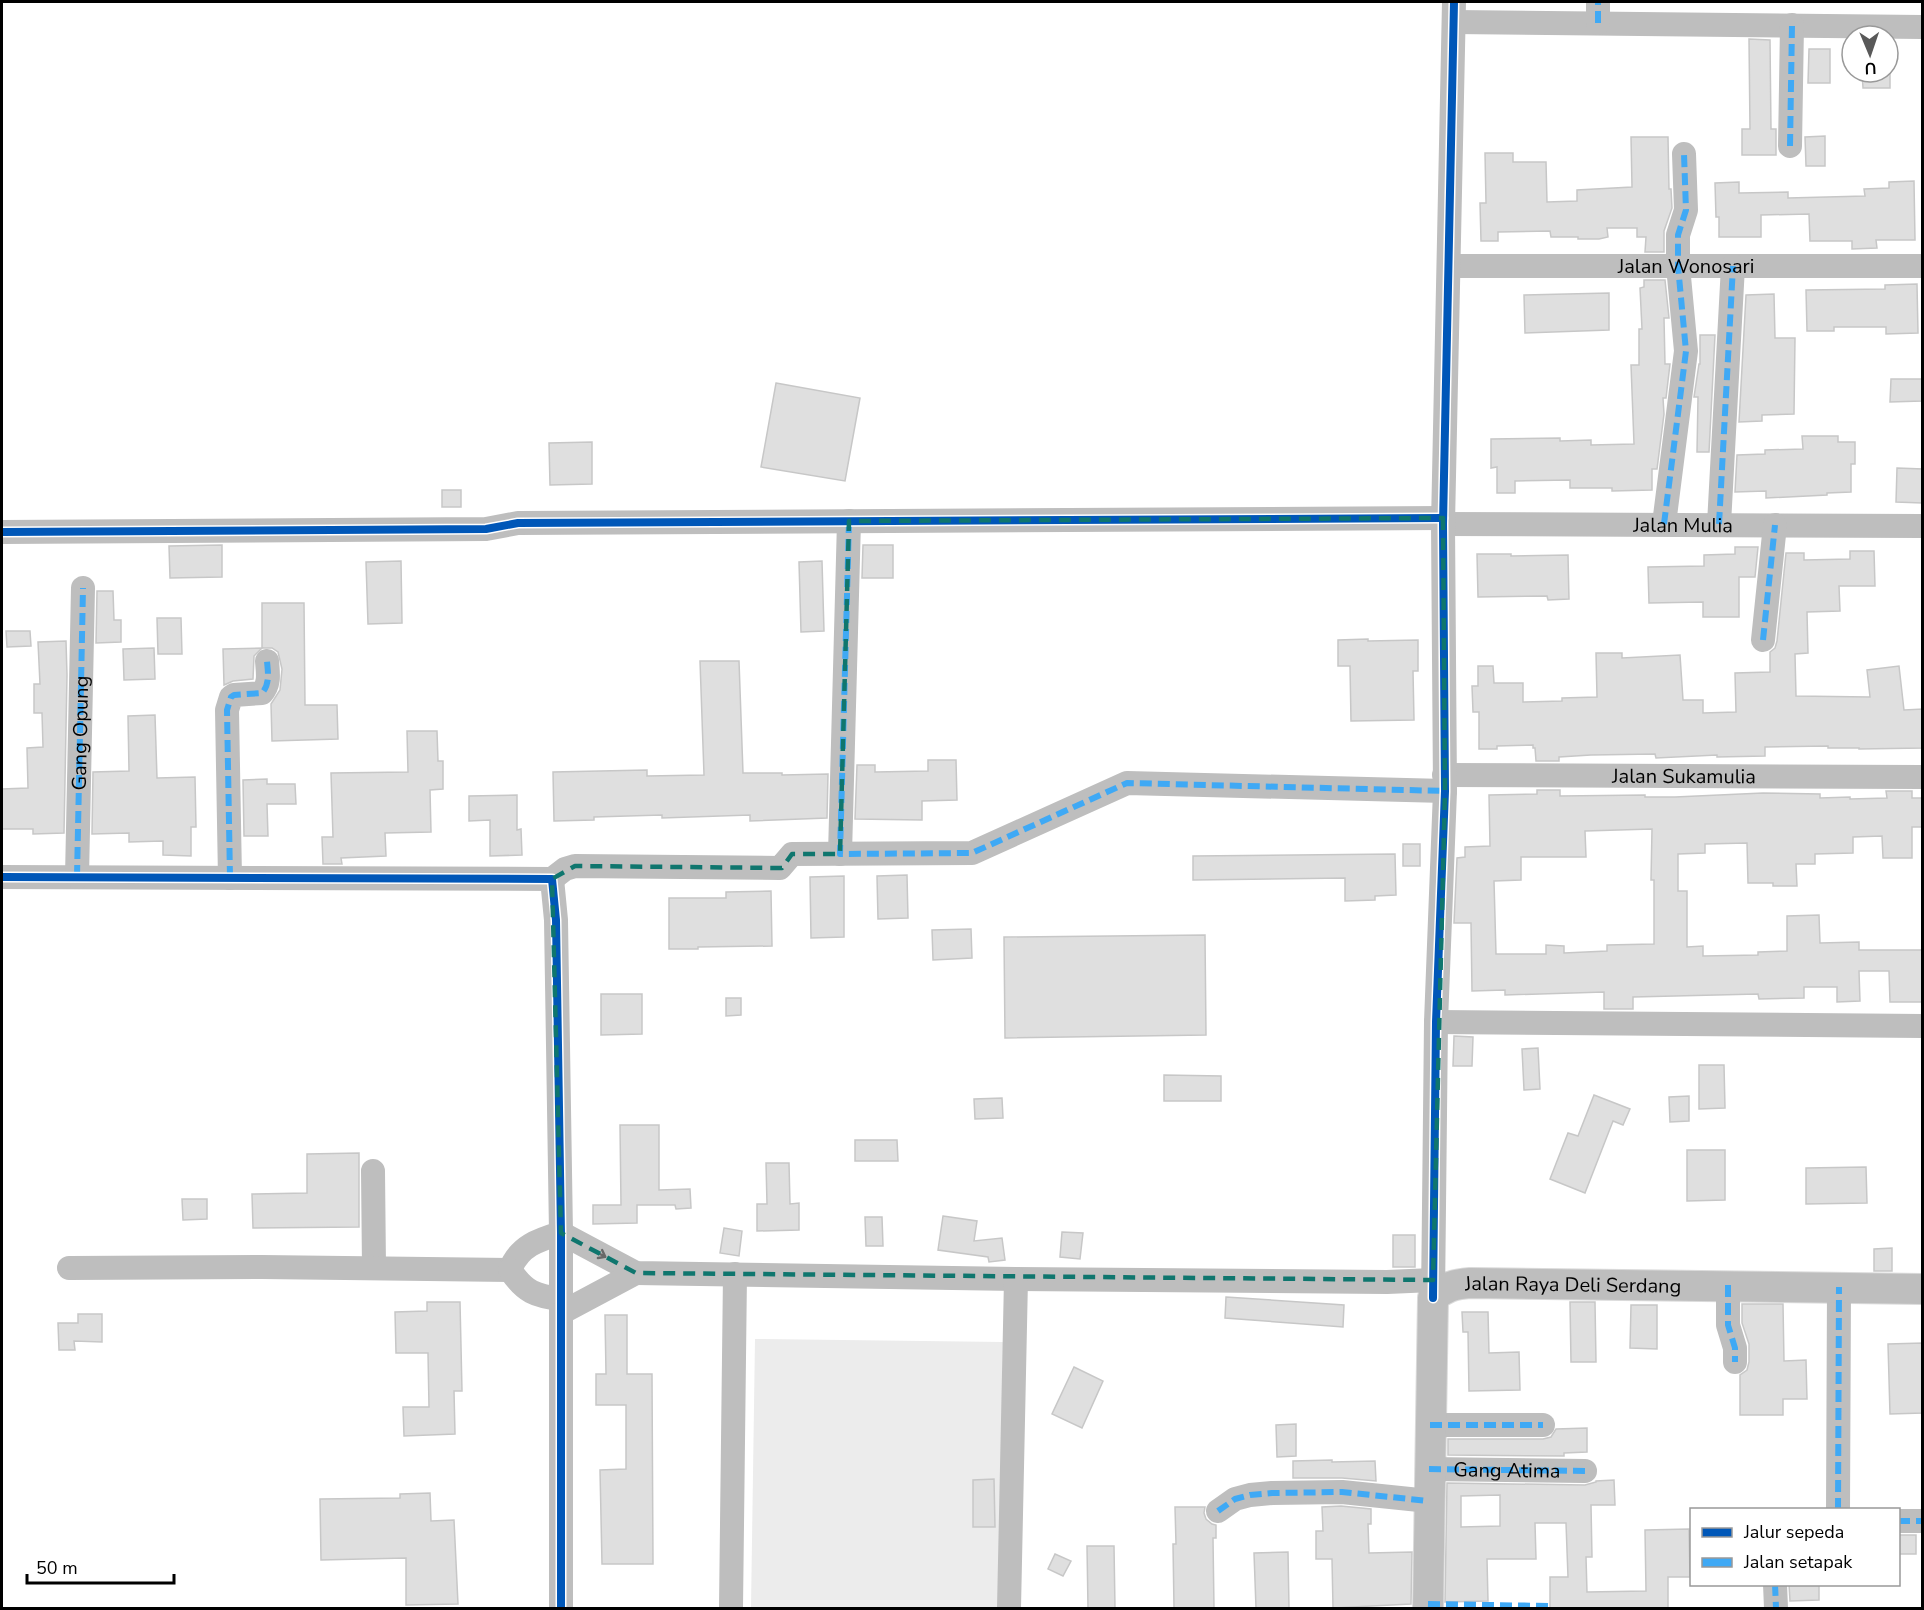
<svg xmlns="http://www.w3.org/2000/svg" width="1924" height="1610" font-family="'Nunito Sans',sans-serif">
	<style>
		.green { fill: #ececec }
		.building { fill: #dfdfdf; stroke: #c7c7c7; stroke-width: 1.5; fill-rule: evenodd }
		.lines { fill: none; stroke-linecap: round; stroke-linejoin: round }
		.major-casing { stroke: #dbdbdb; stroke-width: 32 }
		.minor { stroke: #bebebe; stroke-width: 24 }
		.major { stroke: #bebebe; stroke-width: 30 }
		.quiet { stroke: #3fa9f5; stroke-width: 6; stroke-dasharray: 12 6; stroke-linecap: butt }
		.cycleway-casing { stroke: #fff; stroke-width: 11 }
		.cycleway { stroke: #0057b8; stroke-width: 8 }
		.oneway { stroke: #686868 }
		.marked { fill: none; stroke: #0f766e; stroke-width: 4.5; stroke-dasharray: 12 8; stroke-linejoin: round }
		.labels { text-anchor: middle; stroke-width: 4.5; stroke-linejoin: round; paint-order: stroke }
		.street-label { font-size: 20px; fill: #000; stroke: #fff }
	</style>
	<rect width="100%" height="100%" fill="#fff"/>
	<polygon class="green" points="755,1339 1003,1342 999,1608 751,1608"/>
	<g class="building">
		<polygon points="1749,39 1770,40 1771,129 1776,129 1776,155 1742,155 1742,129 1750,129"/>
		<polygon points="1809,49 1830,49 1830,83 1808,83"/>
		<polygon points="1862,72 1890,72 1890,88 1863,88"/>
		<polygon points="1825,136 1825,166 1806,166 1805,137"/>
		<polygon points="1631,137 1668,137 1669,189 1671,189 1672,208 1664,231 1664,252 1645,252 1646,237 1637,237 1637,228 1607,228 1608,237 1599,239 1578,239 1578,237 1551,237 1550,231 1498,232 1498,241 1481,241 1480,203 1486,203 1485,153 1513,153 1513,162 1546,162 1547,202 1577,201 1577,190 1632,187"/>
		<polygon points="1914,181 1915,240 1876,240 1877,248 1852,249 1852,241 1810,241 1809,214 1761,215 1761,237 1719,237 1719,217 1716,217 1715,183 1739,182 1739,193 1788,192 1788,198 1865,196 1864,189 1889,188 1889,182"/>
		<polygon points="1644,280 1665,280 1669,318 1664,318 1665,364 1670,364 1666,398 1663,398 1664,414 1657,469 1652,469 1652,490 1612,491 1612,488 1570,488 1570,480 1515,481 1515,493 1497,493 1497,467 1491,468 1491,439 1560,438 1560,441 1591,440 1591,445 1634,444 1631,365 1639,365 1639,329 1642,329 1640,288 1644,287"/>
		<polygon points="1917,284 1918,333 1886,334 1886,327 1834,327 1834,331 1807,331 1806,290 1885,289 1885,285"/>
		<polygon points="1609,293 1609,330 1525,333 1524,295"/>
		<polygon points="1774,294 1775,338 1795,338 1794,414 1762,415 1762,421 1739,422 1746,295"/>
		<polygon points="1700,335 1715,335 1709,452 1697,452 1698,397 1694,397 1699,364 1700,364"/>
		<polygon points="1891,379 1922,379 1922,401 1890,402"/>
		<polygon points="776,383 860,398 845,481 761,467"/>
		<polygon points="1802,436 1838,436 1838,442 1855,442 1855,464 1851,464 1851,492 1827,493 1827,495 1766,498 1766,491 1735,492 1737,455 1765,454 1765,450 1803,449"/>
		<polygon points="592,442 592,484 550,485 549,443"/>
		<polygon points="1897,468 1923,469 1922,503 1896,502"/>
		<rect x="442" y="490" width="19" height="17"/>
		<polygon points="222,545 222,577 170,578 169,546"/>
		<polygon points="863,545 893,545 893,578 862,578"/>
		<polygon points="1735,547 1758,547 1755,577 1739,577 1739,617 1703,617 1703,602 1649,603 1648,567 1704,566 1704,555 1735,554"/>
		<polygon points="1850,551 1874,551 1875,586 1839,586 1840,611 1807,612 1808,653 1795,654 1796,696 1870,697 1867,670 1899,666 1904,710 1923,709 1923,748 1859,749 1859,748 1828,748 1828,746 1765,747 1765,756 1717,757 1717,755 1656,758 1655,754 1591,755 1559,757 1559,761 1536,761 1535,748 1533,748 1533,745 1497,746 1497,749 1479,749 1479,712 1473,712 1472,686 1478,686 1478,666 1493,666 1494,683 1523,683 1523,702 1562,701 1562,698 1597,697 1596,653 1622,653 1622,658 1680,655 1683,700 1703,700 1703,713 1736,712 1735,673 1770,672 1770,652 1775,648 1777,641 1786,553 1804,553 1804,560 1850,559"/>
		<polygon points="1477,554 1511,554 1511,556 1568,555 1569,599 1548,600 1547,596 1478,597"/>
		<polygon points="401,561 402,623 368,624 366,562"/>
		<polygon points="822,561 824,631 801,632 799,562"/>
		<polygon points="97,591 113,591 114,620 121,620 121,642 96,643"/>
		<polygon points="262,603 304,603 305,705 337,705 338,739 272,741 271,704 280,690 282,669 278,652 272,648 262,648"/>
		<polygon points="157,618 181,618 182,654 158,654"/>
		<polygon points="6,631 30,631 31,646 7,647"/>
		<polygon points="1368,639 1368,641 1418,640 1418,671 1413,671 1414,720 1351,721 1350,666 1338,666 1338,640"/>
		<polygon points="66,641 67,675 64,833 33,834 33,829 2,829 2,789 28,788 27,748 43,747 42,713 34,713 34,684 40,684 38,642"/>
		<polygon points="154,648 155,679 124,680 123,649"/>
		<polygon points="262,648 254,656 253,679 233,681 224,685 223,649"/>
		<polygon points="700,661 739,661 743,773 782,773 782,775 828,774 827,818 750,821 750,815 662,818 662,815 594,817 594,820 554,821 553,772 647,770 647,776 704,775"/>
		<polygon points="155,715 157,778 195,777 196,827 191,827 191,856 163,855 163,841 129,842 129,833 92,834 93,772 129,771 128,716"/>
		<polygon points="407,731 437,731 438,761 443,761 443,789 430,790 431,832 385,833 386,856 341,858 342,864 323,864 322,837 333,837 331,773 408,772"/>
		<polygon points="928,760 956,760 957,800 922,801 922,820 855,819 857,765 875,765 875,772 928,771"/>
		<polygon points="267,779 267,784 295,784 296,804 267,804 268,836 244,836 243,780"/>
		<path d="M1537,790H1560V796L1645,795V797H1675L1763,793L1820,794V798L1850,797V799L1887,798L1886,791H1912V798H1923V827H1912V858H1883L1882,836L1853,837V853L1815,854V864H1796L1797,886H1773V883H1748L1747,843L1705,844V853L1678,854V891H1687V947L1703,946V956L1758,955V952L1787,951V916L1819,915L1820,943L1859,942V950H1923V1002H1890L1889,971H1859L1860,1001L1837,1002V987H1804V998L1759,999L1758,994L1633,997V1009H1604V992L1505,995V990L1472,991L1471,923H1454L1457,858L1465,857V847L1490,846L1489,795L1537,794ZM1652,829L1651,880H1654V944L1607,945V951L1564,953V946L1546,945V954H1496L1494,881L1521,880V857H1586L1585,831Z"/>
		<polygon points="517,795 517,830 521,829 522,855 490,856 490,820 469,821 469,796"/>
		<rect x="1403" y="844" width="17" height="22"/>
		<polygon points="1395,854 1396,895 1375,896 1375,900 1345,901 1345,878 1193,880 1193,856"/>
		<polygon points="907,875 908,918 878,919 877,876"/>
		<polygon points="844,876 844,937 811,938 810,877"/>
		<polygon points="771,891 772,946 698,947 698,949 669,949 669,898 726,898 726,892"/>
		<polygon points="971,929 972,958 933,960 932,930"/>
		<polygon points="1205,935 1206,1035 1005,1038 1004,937"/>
		<polygon points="601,994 642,994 642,1034 601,1035"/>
		<polygon points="726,998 741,998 741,1015 726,1016"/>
		<polygon points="1454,1036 1473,1037 1472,1066 1453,1066"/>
		<polygon points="1538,1048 1540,1089 1524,1090 1522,1049"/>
		<polygon points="1699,1065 1724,1065 1725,1108 1699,1109"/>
		<polygon points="1164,1075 1221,1076 1221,1101 1164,1101"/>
		<polygon points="1594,1095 1630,1109 1623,1125 1613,1121 1585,1193 1550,1179 1568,1133 1578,1136"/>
		<polygon points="1689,1096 1689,1121 1670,1122 1669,1097"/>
		<polygon points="1002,1098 1003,1118 975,1119 974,1099"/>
		<polygon points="620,1125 659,1125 659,1190 690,1189 691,1208 676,1209 675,1205 637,1205 637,1223 593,1224 593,1205 621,1205"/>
		<polygon points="855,1140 897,1140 898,1161 855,1161"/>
		<polygon points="1687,1150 1725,1150 1725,1200 1687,1201"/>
		<polygon points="359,1153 359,1227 253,1228 252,1194 307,1193 307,1154"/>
		<polygon points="766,1163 789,1163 790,1204 799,1203 799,1230 757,1231 757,1204 767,1204"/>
		<polygon points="1866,1167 1867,1203 1806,1204 1806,1168"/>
		<polygon points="182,1199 207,1199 207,1219 183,1220"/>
		<polygon points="943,1216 977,1221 974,1241 1002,1238 1005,1260 989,1262 988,1257 938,1250"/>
		<polygon points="865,1217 882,1217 883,1246 866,1246"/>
		<polygon points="724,1228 742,1231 739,1256 720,1253"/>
		<polygon points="1062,1232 1083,1233 1080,1259 1060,1257"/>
		<rect x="1393" y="1235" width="22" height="32"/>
		<polygon points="1892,1248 1892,1271 1874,1271 1874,1249"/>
		<polygon points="1226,1297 1344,1305 1343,1327 1225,1318"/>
		<polygon points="427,1302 460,1302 462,1391 454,1391 455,1434 404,1436 403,1407 429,1407 428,1353 396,1353 395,1312 427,1311"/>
		<polygon points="1570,1302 1595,1302 1596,1362 1571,1362"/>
		<polygon points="1742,1304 1783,1304 1784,1361 1806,1360 1807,1399 1783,1399 1783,1415 1740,1415 1740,1375 1747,1370 1749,1362 1749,1344 1742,1323"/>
		<polygon points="1631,1305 1657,1305 1657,1349 1630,1348"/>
		<polygon points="1462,1312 1488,1312 1489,1353 1519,1352 1520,1390 1469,1391 1468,1332 1463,1332"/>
		<polygon points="78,1314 102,1314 102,1342 74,1341 75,1350 59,1350 58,1323 78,1323"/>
		<polygon points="605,1315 627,1315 627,1374 652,1374 653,1564 602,1564 600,1470 626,1469 626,1405 596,1405 596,1374 606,1374"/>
		<polygon points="1923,1343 1923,1413 1890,1414 1888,1344"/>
		<polygon points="1074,1367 1103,1381 1082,1428 1052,1414"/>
		<polygon points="1296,1424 1296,1456 1277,1457 1276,1425"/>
		<polygon points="1587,1428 1587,1452 1564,1453 1564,1456 1448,1455 1448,1439 1543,1439 1551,1437 1556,1429"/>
		<polygon points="1332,1460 1332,1462 1375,1461 1376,1481 1342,1478 1293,1478 1293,1461"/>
		<polygon points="994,1479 995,1527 973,1527 973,1480"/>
		<path d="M1614,1480L1615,1505H1591L1592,1557H1586L1587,1592L1646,1591L1645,1530L1689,1529L1690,1577H1668V1608H1550V1577H1568L1566,1523H1535L1536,1559H1487L1488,1601L1445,1602L1447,1483L1585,1485L1596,1482V1481ZM1500,1495V1526L1461,1527V1496Z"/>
		<polygon points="430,1493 431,1521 454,1520 458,1604 406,1605 406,1558 321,1560 320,1499 400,1498 400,1494"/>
		<polygon points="1341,1506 1371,1509 1371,1524 1368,1524 1369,1553 1412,1552 1411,1604 1333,1608 1332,1559 1316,1559 1316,1531 1323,1531 1322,1507"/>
		<polygon points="1175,1507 1205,1507 1204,1513 1206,1519 1212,1524 1216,1525 1216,1538 1213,1538 1214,1608 1174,1608 1173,1544 1176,1544"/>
		<rect x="1899" y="1535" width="17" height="19"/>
		<polygon points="1087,1546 1114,1546 1115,1608 1088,1608"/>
		<polygon points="1288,1552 1289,1608 1256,1608 1254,1553"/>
		<polygon points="1055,1554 1071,1561 1063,1576 1048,1569"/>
		<polygon points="1789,1584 1819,1584 1819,1600 1790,1601"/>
	</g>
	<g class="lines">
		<g class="major-casing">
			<g id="major">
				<path id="s4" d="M1428,1608L1433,1298C1444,1287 1455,1284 1470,1283L1922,1289"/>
			</g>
		</g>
		<g class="minor">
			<polyline points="1454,22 1922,27"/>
			<polyline points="1598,23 1598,2"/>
			<polyline points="1790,146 1792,25"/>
			<path id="s1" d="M1449,266H1922"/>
			<path id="s2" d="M1443,524L1922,526"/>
			<polyline points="1664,524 1686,351 1678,266 1678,235 1686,210 1684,154"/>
			<polyline points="1719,524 1733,266"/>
			<polyline points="2,532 486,529 518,523 1443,518"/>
			<polyline points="1763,640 1775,525"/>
			<path id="s3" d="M1444,775L1922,777"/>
			<polyline points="840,854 849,521"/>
			<polyline points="2,877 552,879 556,920 561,1233 561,1608"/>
			<polyline points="77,877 83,588"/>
			<path d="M230,878L227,710L231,697L234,695L262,693C270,684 268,673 267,661"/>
			<polyline points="552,879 565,869 575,866 780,868 792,854 972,853 1127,783 1445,791"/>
			<polyline points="1436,1022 1922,1026"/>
			<polyline points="373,1171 374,1268"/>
			<polyline points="69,1268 262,1267 510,1270"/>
			<path d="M510,1270C519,1246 538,1240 561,1233L636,1273L1016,1279L1387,1282L1433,1280"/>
			<path d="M510,1270C525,1292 535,1296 561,1299"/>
			<polyline points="1728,1285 1728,1325 1735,1348 1735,1362"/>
			<polyline points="1433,1298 1436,1022 1445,791 1443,524 1454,2"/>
			<polyline points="561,1313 636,1273"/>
			<polyline points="1430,1425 1543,1425"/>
			<polyline points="1429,1469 1585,1471"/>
			<polyline points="1838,1510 1839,1287"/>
			<polyline points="1218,1511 1235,1499 1250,1495 1272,1493 1342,1492 1429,1501"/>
			<polyline points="1898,1521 1922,1521"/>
			<polyline points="1775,1584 1776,1608"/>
			<polyline points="731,1608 735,1274"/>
			<polyline points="1009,1608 1016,1279"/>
		</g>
		<use href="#major" class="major"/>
		<g class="quiet">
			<polyline points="1598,23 1598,2"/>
			<polyline points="1790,146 1792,25"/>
			<polyline points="849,521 840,854 972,853 1127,783 1445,791"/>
			<polyline points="1664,524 1686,351 1678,266 1678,235 1686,210 1684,154"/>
			<polyline points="1719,524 1733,266"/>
			<polyline points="1763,640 1775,525"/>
			<path id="s5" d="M77,877L83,588"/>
			<path d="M230,878L227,710L231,697L234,695L262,693C270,684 268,673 267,661"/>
			<polyline points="1728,1285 1728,1325 1735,1348 1735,1362"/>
			<polyline points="1430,1425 1543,1425"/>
			<path id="s6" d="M1429,1469L1585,1471"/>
			<polyline points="1838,1510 1839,1287"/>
			<polyline points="1218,1511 1235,1499 1250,1495 1272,1493 1342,1492 1429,1501"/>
			<polyline points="1898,1521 1922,1521"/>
			<polyline points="1775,1584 1776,1608"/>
			<polyline points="1428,1604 1550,1606"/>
		</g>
		<g class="cycleway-casing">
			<g id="cycleway">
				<polyline points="2,532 486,529 518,523 1443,518"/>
				<polyline points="2,877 552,879 556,920 561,1233 561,1608"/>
				<polyline points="1433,1298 1436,1022 1445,791 1443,524 1454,2"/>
			</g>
		</g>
		<use href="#cycleway" class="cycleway"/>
	</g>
	<defs><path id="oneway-shaft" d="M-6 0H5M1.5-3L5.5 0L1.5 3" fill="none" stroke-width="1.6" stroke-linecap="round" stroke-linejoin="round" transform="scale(1.5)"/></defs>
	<use class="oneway" href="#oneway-shaft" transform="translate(598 1253) rotate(28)"/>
	<path class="marked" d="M1443,518L1445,791L1433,1280L636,1273L561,1233L552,879L575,866L782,868L792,854H840L849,521Z"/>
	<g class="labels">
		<g class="street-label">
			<text dy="7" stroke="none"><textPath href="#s1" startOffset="237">Jalan Wonosari</textPath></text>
			<text dy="7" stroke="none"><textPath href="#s2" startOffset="240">Jalan Mulia</textPath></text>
			<text dy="7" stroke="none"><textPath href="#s5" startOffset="144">Gang Opung</textPath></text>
			<text dy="7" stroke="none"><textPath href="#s3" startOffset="240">Jalan Sukamulia</textPath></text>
			<text dy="7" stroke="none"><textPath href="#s4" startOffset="454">Jalan Raya Deli Serdang</textPath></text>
			<text dy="7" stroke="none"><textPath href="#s6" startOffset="78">Gang Atima</textPath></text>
		</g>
	</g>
	<rect width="1924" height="1610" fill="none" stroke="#000000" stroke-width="6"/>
	<rect x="1690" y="1508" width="210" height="78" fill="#ffffff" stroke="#999999" stroke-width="1.5"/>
	<rect x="1702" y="1528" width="30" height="9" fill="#0057b8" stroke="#999999" stroke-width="1.5"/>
	<text x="1744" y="1538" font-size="18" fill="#000000">Jalur sepeda</text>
	<rect x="1702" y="1558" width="30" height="9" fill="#3fa9f5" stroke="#999999" stroke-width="1.5"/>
	<text x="1744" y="1568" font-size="18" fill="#000000">Jalan setapak</text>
	<g transform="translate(1870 54) rotate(178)"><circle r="28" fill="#ffffff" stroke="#999999" stroke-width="1.5"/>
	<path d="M0-4.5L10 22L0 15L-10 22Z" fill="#595959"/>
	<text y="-9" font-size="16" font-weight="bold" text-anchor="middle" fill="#000000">U</text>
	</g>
	<path d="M27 1574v9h147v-9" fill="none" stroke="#000000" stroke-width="3"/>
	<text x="36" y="1574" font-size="18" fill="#000000" stroke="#ffffff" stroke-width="4.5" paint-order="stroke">50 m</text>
</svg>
